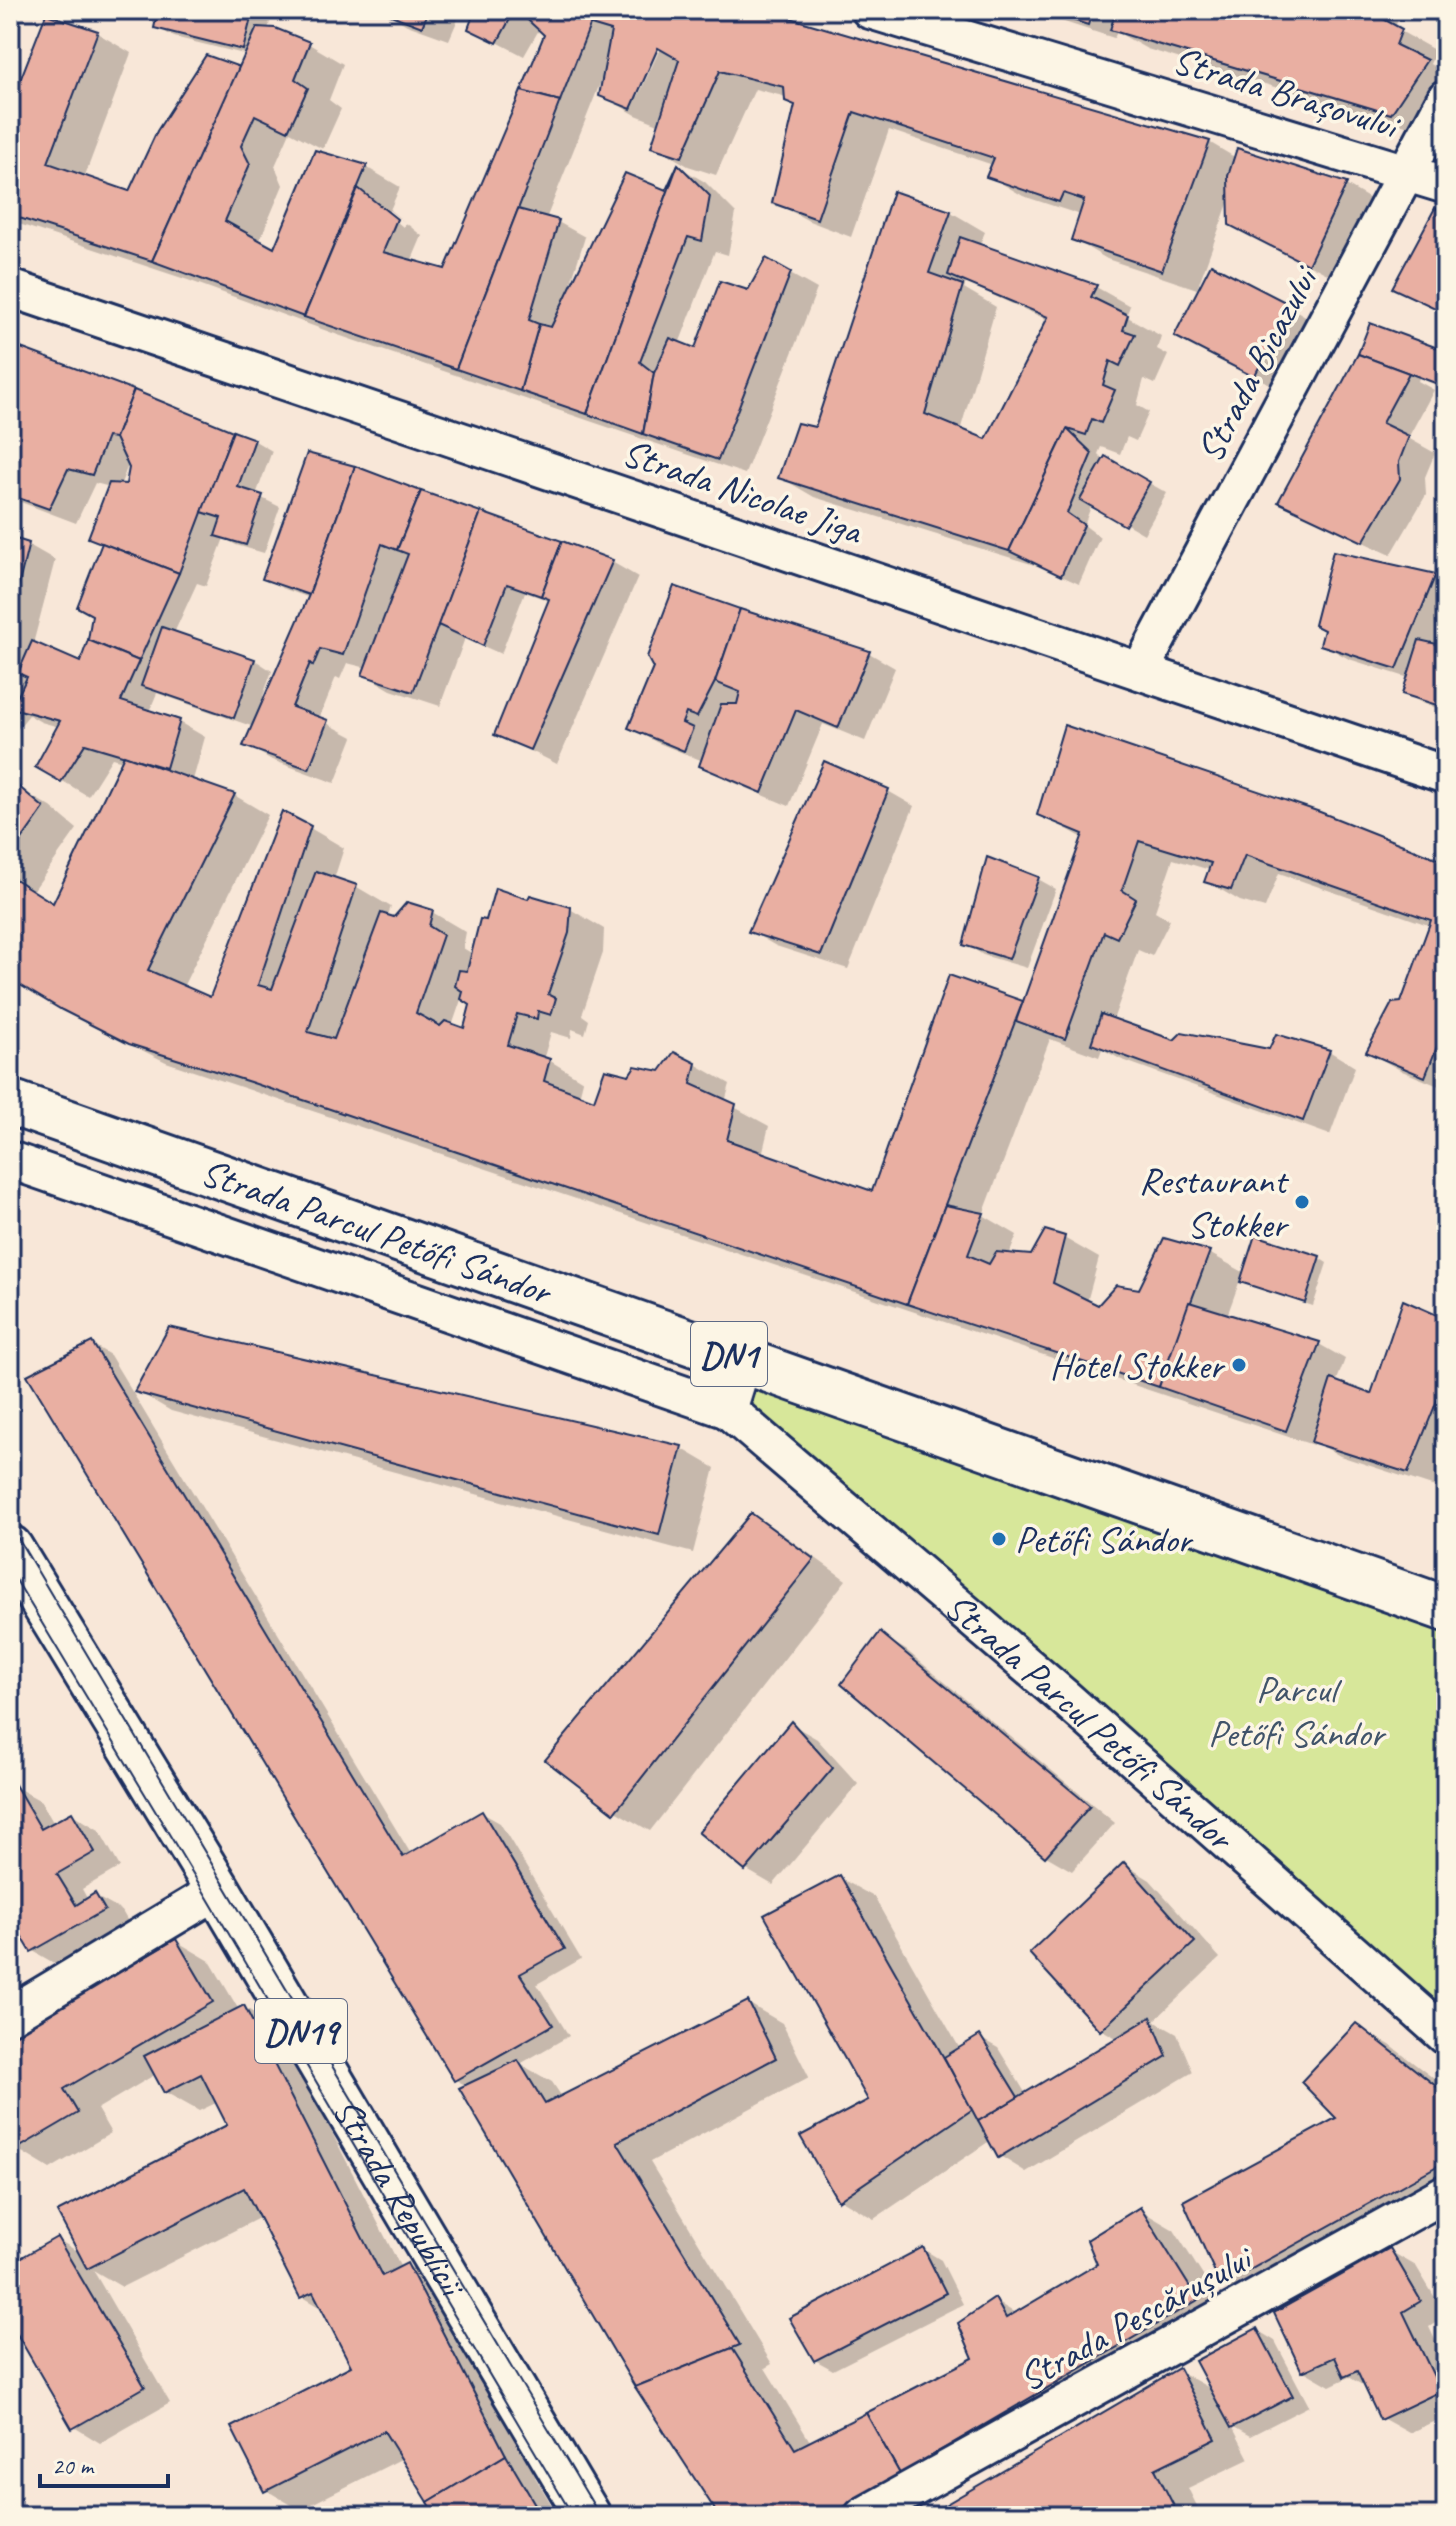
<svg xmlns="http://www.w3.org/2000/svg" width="1456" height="2526" font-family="Caveat,sans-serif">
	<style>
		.green { fill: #d7e79a; stroke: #798b7c; stroke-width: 2 }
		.shadow { fill: #0003; fill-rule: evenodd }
		.building { fill: #e9afa2; stroke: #1b2f5e; stroke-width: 2 }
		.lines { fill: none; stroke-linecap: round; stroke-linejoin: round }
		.minor-casing { stroke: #1b2f5e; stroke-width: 42 }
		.primary-casing { stroke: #1b2f5e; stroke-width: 50 }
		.minor { stroke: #fcf5e5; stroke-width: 36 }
		.primary { stroke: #fcf5e5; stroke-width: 44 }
		.tram { stroke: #1b2f5e; stroke-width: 2 }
		.poi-dot { fill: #1f6fb2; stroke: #fcf5e5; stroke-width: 3 }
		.labels { text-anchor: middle; stroke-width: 7; stroke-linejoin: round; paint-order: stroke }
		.shield { fill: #fcf5e5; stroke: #5e6a86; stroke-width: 2 }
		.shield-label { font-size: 36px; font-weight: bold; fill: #1b2f5e }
		.street-label { font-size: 38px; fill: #1b2f5e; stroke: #fcf5e5 }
		.poi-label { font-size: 38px; fill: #1b2f5e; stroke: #fcf5e5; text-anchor: end }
		.park-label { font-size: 38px; fill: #41546a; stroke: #fcf5e5 }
	</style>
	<rect width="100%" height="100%" fill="#f8e7d8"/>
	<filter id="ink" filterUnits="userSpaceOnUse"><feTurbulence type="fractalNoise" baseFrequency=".0125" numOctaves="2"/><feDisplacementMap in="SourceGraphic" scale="16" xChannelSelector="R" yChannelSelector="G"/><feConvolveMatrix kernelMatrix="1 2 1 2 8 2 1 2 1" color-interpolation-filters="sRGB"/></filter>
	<g filter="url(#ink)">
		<polygon class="green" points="744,1359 1446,1608 1446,2037 728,1410"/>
		<g class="shadow">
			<path d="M160,10L252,11L270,21L268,30L309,44L343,64L329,100L341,109L323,149L290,132L275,166L283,185L259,242L275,251L317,152L366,167L400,187L390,210L422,236L411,262L446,271L546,34L540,28L524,56L470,28L477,10H756L1209,142L1236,158L1346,185L1372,200L1335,278L1231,224L1230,198L1197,289L1107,259L1073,239L1081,215L1023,196L989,176L993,165L889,130L851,237L809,221L774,202L797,106L787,97L755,89L716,175L688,166L654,146L661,125L636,115L601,95L605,77L603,76L546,219L558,222L585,237L570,286L572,287L667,192L679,167L705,182L736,213L728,255L715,251L679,344L696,351L749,293L767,261L817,289L745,474L338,335L188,280L10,221V112L97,33L131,53L84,178L130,193L241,70L248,55L174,37L156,27ZM660,38L664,40L638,97V87ZM389,210L406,223L403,227L389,215Z"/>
			<polygon points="381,10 462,10 449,40 407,25"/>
			<polygon points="1027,10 1401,10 1395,28 1436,51 1430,64 1446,74 1446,102 1426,132 1147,49 1117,32 1114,38"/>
			<path d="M951,212L985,232L979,246L1096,287L1130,306L1126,316L1161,336L1157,349L1168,355L1155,384L1144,379L1137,405L1149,412L1136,441L1127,437L1120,454L1101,447L1098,454L1105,461L1106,459L1167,493L1144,534L1092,504L1084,525L1100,537L1079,584L1044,568L814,497L780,477L816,429ZM966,283L1048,320L987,442L960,431L996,307L964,288Z"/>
			<polygon points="1290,307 1307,317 1272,385 1195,346"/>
			<path d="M10,346L255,441L272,451L256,495L280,507L264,553L236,545L224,538L206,586L197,583L174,633L255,660L272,671L263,696L266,697L310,598L282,588L264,578L309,455L612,562L638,577L557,764L497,734L550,601L525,592L501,654L465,638L440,706L391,690L364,674L367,668L347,663L340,679L336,677L319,719L353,737L335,783L272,760L246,745L254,727L157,693L149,712L179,722L205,737L193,780L234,795L268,815L183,987L211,1000L310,828L344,848L334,879L357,887L391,907L387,917L395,919L432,912L466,932L463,948L473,954L487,923L529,901L570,909L604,929L603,953L582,1015L589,1020L585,1034L572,1029L571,1038L551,1032L544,1057L583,1081L579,1097L595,1103L629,1078L695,1064L730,1084L725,1102L769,1126L762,1155L874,1194L950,978L1024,1003L1083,838L1040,814L1446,864V1089L1402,1071L1368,1052L1403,1004L1431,926L1279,873L1265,908L1240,901L1206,881L1210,870L1173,859L1155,911L1170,920L1152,956L1138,950L1113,1020L1175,1042L1270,1051H1329L1355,1067L1330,1135L1120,1059L1102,1049L1099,1057L1050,1039L983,1215L1017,1235L1009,1255L1032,1257L1064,1238L1099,1258L1087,1302L1099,1308L1140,1291L1209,1253L1245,1273L1319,1258L1327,1263L1313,1306L1251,1286L1240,1280L1227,1316L1319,1344L1345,1359L1336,1383L1373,1397L1446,1321V1459L1435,1487L1340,1456L1314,1441L1313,1445L166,1062L99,1029L10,977V798L17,788L51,807L77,829L33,891L54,905L123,761L112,758L88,796L37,766L59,727L41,722L29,715L10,738V539L29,545L55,560L33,644L82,665L90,640L103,544L90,537L110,487L95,483L76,523L10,498ZM130,460L128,486H120ZM462,997L472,1004L466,1031L452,1026Z"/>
			<polygon points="1446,353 1446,389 1419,378 1418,381 1434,390 1408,438 1435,453 1425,477 1426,495 1391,555 1307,516 1281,501 1359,357"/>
			<polygon points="1435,575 1446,582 1446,628 1438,647 1446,648 1446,711 1422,703 1404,693 1409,678 1349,659 1322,644"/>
			<polygon points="869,653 895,668 865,741 823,724 789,806 728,780 701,765 703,761 656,742 630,727 656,667"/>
			<polygon points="888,791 914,806 848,969 776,946 750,931"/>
			<polygon points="1038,879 1056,889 1027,968 983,955 966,944"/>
			<polygon points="92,1344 110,1355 411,1854 482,1813 500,1823 581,1959 537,1984 569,2036 520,2064 552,2082 562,2097 748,2003 782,2023 809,2077 650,2162 772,2364 765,2368 811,2443 975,2359 995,2301 1017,2314 1099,2265 1140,2210 1174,2230 1231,2320 894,2516 722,2516 467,2086 456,2080"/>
			<polygon points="137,1391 681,1448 715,1468 693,1553 171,1411"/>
			<polygon points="751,1516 785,1536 846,1580 650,1831 615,1811"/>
			<polygon points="880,1635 906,1650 1115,1823 1072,1871 1046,1856"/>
			<polygon points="791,1724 817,1739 858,1784 773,1885 747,1870 701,1832"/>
			<polygon points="14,1786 41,1801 54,1824 72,1814 99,1830 120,1867 82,1889 88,1900 95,1896 122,1911 130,1925 59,1966 33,1951 20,1929 10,1933 10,1788"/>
			<polygon points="1124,1864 1150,1880 1220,1958 1154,2021 1177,2034 1193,2072 1026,2172 1000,2156 991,2140 874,2219 840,2199 871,2101 840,1878 874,1897 960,2049 980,2038 998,2048 1026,2094 1118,2039 1102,2030 1032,1953"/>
			<polygon points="176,1941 210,1961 239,2010 244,2007 278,2027 401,2268 407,2265 441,2285 539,2475 535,2477 558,2516 439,2516 403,2458 300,2510 266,2490 353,2367 324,2310 302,2297 261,2217 122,2287 93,2270 170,2403 100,2443 74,2427 10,2318 10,2267 57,2239 80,2253 230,2126 218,2102 199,2111 165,2092 156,2074 97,2109 111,2133 50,2169 22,2152 10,2159 10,2038"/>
			<polygon points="1356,2026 1390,2045 1446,2088 1446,2199 1257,2304 1223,2284 1340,2118"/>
			<polygon points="923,2249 941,2260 963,2304 833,2370 815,2360"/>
			<polygon points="1390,2251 1416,2266 1446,2316 1429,2327 1446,2363 1446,2416 1409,2433 1382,2418 1367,2388 1349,2377 1330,2386 1304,2371"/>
			<polygon points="1257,2330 1275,2341 1309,2406 1250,2436 1232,2426 1249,2459 1188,2488 1202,2516 930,2516 1179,2371 1213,2390"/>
		</g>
		<g class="building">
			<polygon points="158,10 253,10 243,50 154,28"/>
			<polygon points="378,10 429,10 422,27"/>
			<polygon points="475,10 515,10 497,43 468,29"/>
			<polygon points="517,10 596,10 560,101 521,91 544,35"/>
			<polygon points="596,10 763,10 1210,141 1162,271 1071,240 1084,200 1063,193 1059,202 986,177 994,158 854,112 817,219 772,203 795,105 785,101 784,87 720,71 682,157 651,147 679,60 658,48 631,109 599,96 611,31 591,25"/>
			<polygon points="1042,10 1093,10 1088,25"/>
			<polygon points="1116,10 1367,10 1402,29 1396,45 1427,60 1391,114 1110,30"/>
			<polygon points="46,14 98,31 48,163 129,191 157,131 206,55 240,67 152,261 10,215 10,106"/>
			<polygon points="257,27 275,28 310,42 295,79 308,88 288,131 255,115 241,146 250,164 225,221 274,248 315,150 367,165 304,317 152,261"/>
			<polygon points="521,91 560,101 456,369 304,317 358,188 397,219 383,252 445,269"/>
			<polygon points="1237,148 1347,183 1308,265 1229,225 1228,176"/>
			<polygon points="678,164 587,414 520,391 539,324 551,327 625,173 666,190"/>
			<polygon points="678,164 710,196 702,241 688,237 640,362 654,373 643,434 587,414"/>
			<polygon points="893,191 951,211 929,273 963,285 925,414 986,439 1048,317 948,275 960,237 1097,285 1091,297 1128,315 1123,330 1135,334 1120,366 1110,361 1103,385 1115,390 1101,423 1092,419 1086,435 1067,429 1009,551 778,478 797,423 815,427"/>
			<polygon points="1435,208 1446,213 1446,313 1392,288"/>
			<polygon points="518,209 559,220 529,320 539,324 520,391 456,369"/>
			<polygon points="766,258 791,272 718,460 643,434 654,373 670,338 695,348 720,281 748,290"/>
			<polygon points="1211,264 1291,305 1254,377 1174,336"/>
			<polygon points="1370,323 1446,351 1446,387 1358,354"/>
			<polygon points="10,344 134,390 115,438 107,437 92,475 68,469 49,509 10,495"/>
			<polygon points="1358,354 1409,373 1382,423 1409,436 1399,462 1400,479 1363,542 1278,502"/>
			<polygon points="134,390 233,431 179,573 88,538 109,483 126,484 129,468 115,438"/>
			<polygon points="1067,429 1092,453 1067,513 1084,525 1061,576 1009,551"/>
			<polygon points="233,431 255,439 238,487 263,495 246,545 215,536 221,518 202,512"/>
			<polygon points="307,453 355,466 309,595 262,579"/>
			<polygon points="1105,456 1150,482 1125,526 1080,500"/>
			<polygon points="355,466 421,491 397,550 382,544 343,655 320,649 313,666 310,663 292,707 328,720 309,769 243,746 309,595"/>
			<polygon points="421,491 481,512 413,692 362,675 408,554 397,550"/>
			<polygon points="481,512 562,541 541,596 507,584 483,646 438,625"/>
			<polygon points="10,537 29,543 10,619"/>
			<polygon points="562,541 613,560 530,750 494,735 549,599 541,596"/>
			<polygon points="102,543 179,573 139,661 88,640 92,615 77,607"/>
			<polygon points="1333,551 1436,574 1397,669 1320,645 1324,630 1314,625"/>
			<polygon points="674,586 740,609 715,682 697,717 686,713 682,723 693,728 684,751 628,728 653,668 647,657"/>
			<polygon points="740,609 870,651 838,728 796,710 762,793 699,766 721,704 737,704 740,692 715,682"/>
			<polygon points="162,627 255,659 234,718 141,686"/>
			<polygon points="88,640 139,661 121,701 180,720 166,768 85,744 61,782 35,767 60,721 12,708 27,677 18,673 32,641 80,662"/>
			<polygon points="1419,640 1446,646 1446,708 1402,694"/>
			<polygon points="1064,725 1320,812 1446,862 1446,1024 1425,1077 1366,1052 1392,1003 1401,1002 1431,920 1245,855 1231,890 1204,882 1211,863 1139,841 1122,890 1136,899 1117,938 1104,932 1065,1039 1016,1021 1083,834 1037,815"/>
			<polygon points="124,755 235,794 148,970 210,997 282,811 311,826 258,985 272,989 316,871 357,885 308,1032 334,1039 381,913 394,917 407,902 433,910 429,926 443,935 416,1013 440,1026 445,1021 464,1028 470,1005 461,999 463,992 455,986 459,970 467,971 480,919 486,920 495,888 528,899 530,895 571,907 569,933 548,994 556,998 551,1015 538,1011 537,1019 517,1014 508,1045 550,1059 544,1081 594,1100 605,1069 629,1075 635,1066 660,1071 674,1052 696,1063 691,1084 736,1104 727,1140 872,1191 949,975 1023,1001 907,1304 250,1082 129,1044 62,1010 10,979 10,876 53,903"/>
			<polygon points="824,761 889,789 821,955 748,932"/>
			<polygon points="17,785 44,808 10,856 10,794"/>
			<polygon points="987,857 1039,877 1009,959 963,945"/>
			<polygon points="1101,1014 1174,1040 1182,1032 1269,1049 1276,1034 1330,1050 1303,1121 1091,1044"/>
			<polygon points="945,1205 984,1213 968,1255 989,1264 996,1252 1031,1255 1045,1230 1065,1236 1053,1283 1098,1305 1116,1285 1139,1289 1164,1238 1210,1251 1159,1387 907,1304"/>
			<polygon points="1255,1235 1320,1256 1305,1303 1240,1282"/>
			<polygon points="1403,1300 1446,1319 1446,1378 1408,1473 1311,1442 1331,1379 1371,1394"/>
			<polygon points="1189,1302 1320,1342 1286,1431 1159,1387"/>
			<polygon points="169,1327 682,1446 659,1535 134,1392"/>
			<polygon points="92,1342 403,1857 482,1811 565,1949 520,1974 553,2025 454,2081 27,1375"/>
			<polygon points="751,1513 814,1559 614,1813 545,1760"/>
			<polygon points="880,1632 1090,1806 1045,1857 841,1684"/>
			<polygon points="791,1721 833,1768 745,1871 698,1832"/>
			<polygon points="14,1783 41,1829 72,1812 95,1852 57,1874 76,1905 95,1893 105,1910 31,1952 10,1917 10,1786"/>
			<polygon points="1124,1862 1195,1942 1100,2031 1029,1953"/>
			<polygon points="840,1875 973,2109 838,2201 800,2136 868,2100 764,1915"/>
			<polygon points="176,1939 213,2002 64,2089 78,2113 15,2150 10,2143 10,2036"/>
			<polygon points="748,2001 776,2058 617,2142 740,2345 635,2387 459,2088 518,2060 545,2104"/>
			<polygon points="244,2005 382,2276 407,2263 506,2455 428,2502 384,2431 264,2492 231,2427 351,2366 313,2292 300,2298 244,2188 87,2269 57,2212 227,2125 201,2074 164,2093 144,2056"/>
			<polygon points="1151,2017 1167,2056 998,2158 978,2121"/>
			<polygon points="1356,2023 1446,2094 1446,2161 1221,2286 1183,2201 1336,2118 1301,2082"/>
			<polygon points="980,2035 1018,2097 978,2121 944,2057"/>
			<polygon points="1140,2207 1198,2300 900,2474 866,2413 973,2358 958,2323 995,2298 1006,2318 1097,2264 1087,2240"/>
			<polygon points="57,2237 145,2387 72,2429 10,2322 10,2264"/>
			<polygon points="923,2247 946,2293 814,2361 789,2318"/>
			<polygon points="1390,2248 1421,2301 1403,2312 1441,2391 1380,2420 1357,2371 1344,2377 1335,2357 1302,2372 1274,2313"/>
			<polygon points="1257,2328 1293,2396 1231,2428 1195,2361"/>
			<polygon points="732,2348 795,2449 866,2413 900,2474 828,2516 719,2516 635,2387"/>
			<polygon points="1179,2368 1216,2439 1155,2469 1179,2516 1119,2516 1118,2513 1111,2516 926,2516"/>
			<polygon points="506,2455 542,2516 436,2516 428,2502"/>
		</g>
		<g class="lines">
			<g class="minor-casing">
				<g id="minor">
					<polyline points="870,10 1446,185"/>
					<polyline points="10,288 1446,775"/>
					<polyline points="1140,671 1446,98"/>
					<polyline points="10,1160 728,1410"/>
					<path id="s1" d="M744,1359L728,1410L1065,1698L1446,2036"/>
					<polyline points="10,2015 218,1890"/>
					<polyline points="863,2516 1446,2193"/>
				</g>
			</g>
			<g class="primary-casing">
				<g id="primary">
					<path id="s2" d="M10,1102L1446,1609"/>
					<path id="s3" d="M10,1548L218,1890L588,2516"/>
				</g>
			</g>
			<use href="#minor" class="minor"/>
			<use href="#primary" class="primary"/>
			<g class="tram">
				<polyline points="10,1525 600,2516"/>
				<polyline points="10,1570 207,1897 573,2516"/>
			</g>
		</g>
	</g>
	<g class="poi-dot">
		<circle cx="1302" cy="1202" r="8"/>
		<circle cx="1239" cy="1365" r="8"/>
		<circle cx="999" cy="1539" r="8"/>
	</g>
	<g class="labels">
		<g class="shield">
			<rect x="691" y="1322" width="76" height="64" rx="6"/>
			<rect x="255" y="1999" width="92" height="64" rx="6"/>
		</g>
		<g class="shield-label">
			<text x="729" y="1367">DN1</text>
			<text x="301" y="2044">DN19</text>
		</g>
		<g class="street-label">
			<text transform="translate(1285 92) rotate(17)" y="13">Strada Brașovului</text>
			<text transform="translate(1256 365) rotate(-62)" y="13">Strada Bicazului</text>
			<text transform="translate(742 491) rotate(19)" y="13">Strada Nicolae Jiga</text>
			<text dy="13" stroke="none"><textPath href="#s2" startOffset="388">Strada Parcul Petőfi Sándor</textPath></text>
			<text dy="13" stroke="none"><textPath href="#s1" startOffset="530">Strada Parcul Petőfi Sándor</textPath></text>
			<text dy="13" stroke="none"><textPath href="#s3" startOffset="756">Strada Republicii</textPath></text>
			<text transform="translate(1134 2318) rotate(-29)" y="13">Strada Pescărușului</text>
		</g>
		<g class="poi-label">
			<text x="1286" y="1193">Restaurant<tspan x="1286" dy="44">Stokker</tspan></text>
			<text x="1223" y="1378">Hotel Stokker</text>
			<text x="1015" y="1552" text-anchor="start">Petőfi Sándor</text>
		</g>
		<g class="park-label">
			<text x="1296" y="1702">Parcul<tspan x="1296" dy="44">Petőfi Sándor</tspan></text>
		</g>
	</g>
	<rect width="1456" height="2526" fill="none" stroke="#fcf5e5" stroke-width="40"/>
	<rect x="20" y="20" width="1416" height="2486" fill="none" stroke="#1b2f5e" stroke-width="3" filter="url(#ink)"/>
	<path d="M40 2474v12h128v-12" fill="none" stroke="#1b2f5e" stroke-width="4"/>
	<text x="52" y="2474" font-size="24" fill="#1b2f5e" stroke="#fcf5e5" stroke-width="6" paint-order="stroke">20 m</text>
</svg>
